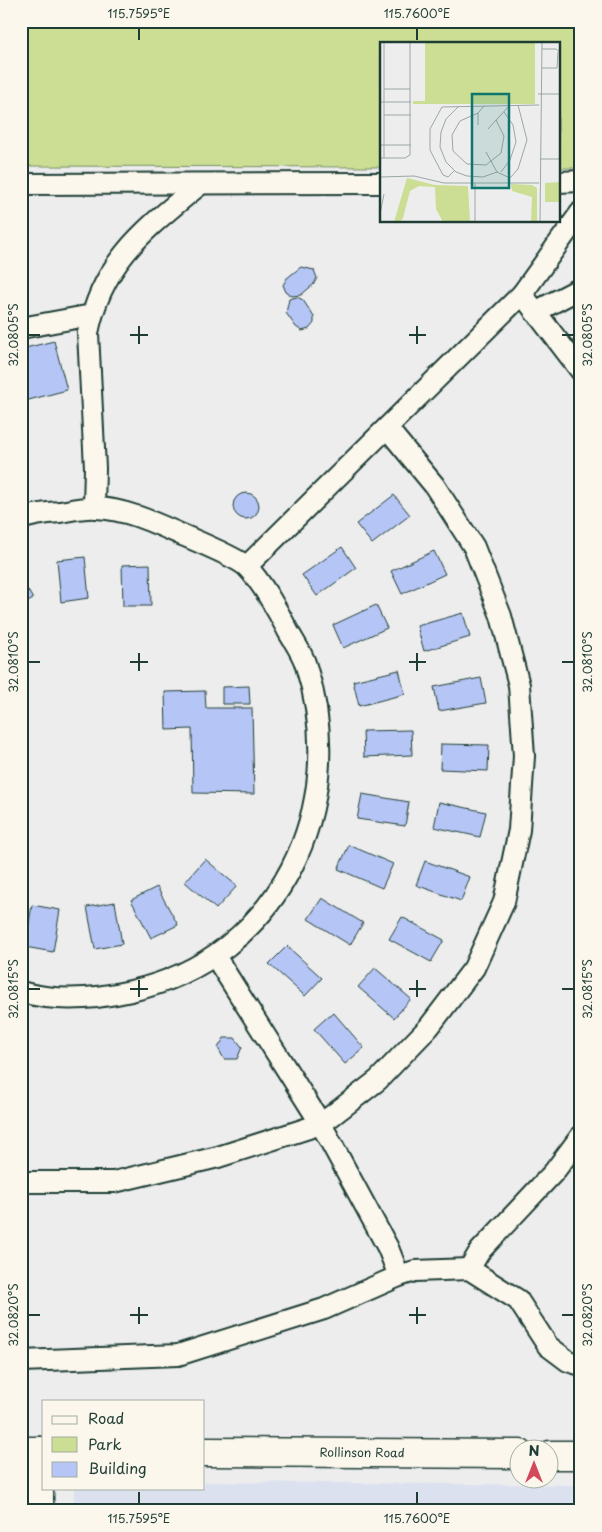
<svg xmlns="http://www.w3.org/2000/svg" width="602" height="1532" font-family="'Playpen Sans',sans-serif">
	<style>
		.built { fill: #dce1f0 }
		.green { fill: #cbde93; stroke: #758e64 }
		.building { fill: #b5c5f5; stroke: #1f3d34 }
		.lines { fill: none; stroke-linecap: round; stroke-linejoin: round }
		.lane-casing { stroke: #1f3d34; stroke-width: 24 }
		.street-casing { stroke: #1f3d34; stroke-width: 31 }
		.secondary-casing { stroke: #1f3d34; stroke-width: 31 }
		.lane { stroke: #fbf7ec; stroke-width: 20 }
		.street { stroke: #fbf7ec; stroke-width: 28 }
		.secondary { stroke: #fbf7ec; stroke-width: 28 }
		.ticks { fill: none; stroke: #1f3d34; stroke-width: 2 }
		.labels { text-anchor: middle; stroke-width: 4; stroke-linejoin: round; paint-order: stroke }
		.street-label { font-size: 12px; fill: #1f3d34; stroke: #fbf7ec }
		.inset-road { fill: none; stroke: #9ba7a4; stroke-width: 1 }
		.view { fill: #0f766e; fill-opacity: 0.15; stroke: #0f766e; stroke-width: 2.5 }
		.inset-edge { fill: none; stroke: #1f3d34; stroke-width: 2.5 }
		.neatline { fill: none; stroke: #1f3d34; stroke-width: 2 }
		.ticks-label { font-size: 12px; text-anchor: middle; fill: #1f3d34 }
	</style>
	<rect width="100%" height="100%" fill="#ededee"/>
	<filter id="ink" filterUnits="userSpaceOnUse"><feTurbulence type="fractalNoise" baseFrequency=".02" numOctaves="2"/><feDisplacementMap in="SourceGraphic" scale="10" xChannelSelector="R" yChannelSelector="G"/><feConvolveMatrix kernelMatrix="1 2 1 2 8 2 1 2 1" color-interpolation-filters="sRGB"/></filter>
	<g filter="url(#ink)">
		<polygon class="built" points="204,1482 581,1485 581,1511 74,1511 74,1488 204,1488"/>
		<polygon class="green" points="21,21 581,21 581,168 558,168 558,44 381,44 381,167 21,166"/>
		<g class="building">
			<polygon points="301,267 314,270 317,278 314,284 301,295 292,296 286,292 283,285 287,278"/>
			<polygon points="297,297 303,300 314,317 314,323 309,329 302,331 296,327 286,313 289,299"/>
			<polygon points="54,341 67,390 21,402 21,349"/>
			<circle cx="246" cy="506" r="13"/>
			<polygon points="394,495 410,515 372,544 356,524"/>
			<polygon points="342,547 356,568 317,596 302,575"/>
			<polygon points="434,551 445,574 402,594 391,571"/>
			<polygon points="85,557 89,598 61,602 57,560"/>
			<polygon points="150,564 151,606 123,606 122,565"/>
			<polygon points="21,579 33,599 21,606"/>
			<polygon points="376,605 387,628 343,648 333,625"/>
			<polygon points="463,613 470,637 424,651 417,626"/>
			<polygon points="399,670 405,694 359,706 353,681"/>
			<polygon points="481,678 486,703 439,711 434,687"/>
			<polygon points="249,686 250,704 222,704 222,687"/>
			<polygon points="205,691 206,708 252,708 254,794 193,793 192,729 166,730 165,692"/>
			<polygon points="411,730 412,755 364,757 363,731"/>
			<polygon points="441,744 489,745 488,771 440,769"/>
			<polygon points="362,794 409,802 405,826 357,819"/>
			<polygon points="439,802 486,812 480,837 434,827"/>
			<polygon points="349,845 393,864 382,888 338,869"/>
			<polygon points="205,859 237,886 216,909 185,882"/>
			<polygon points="425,861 470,877 461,901 416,885"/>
			<polygon points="157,887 178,925 151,938 131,900"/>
			<polygon points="322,898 363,923 350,945 308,919"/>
			<polygon points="115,902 122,944 95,949 87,907"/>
			<polygon points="32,905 60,910 53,952 25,947"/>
			<polygon points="402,917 444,940 431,962 389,939"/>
			<polygon points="287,946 322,978 305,996 269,964"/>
			<polygon points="375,968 411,999 394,1018 358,987"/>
			<polygon points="333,1012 364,1048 345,1064 314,1029"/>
			<polygon points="224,1038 235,1038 242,1047 237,1059 224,1059 218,1048"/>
		</g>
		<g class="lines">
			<g class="lane-casing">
				<g id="lane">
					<polyline points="558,182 581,181"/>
					<polyline points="21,184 381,183"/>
					<polyline points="522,294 581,371"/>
					<polyline points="535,312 581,288"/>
					<polyline points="21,328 92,315"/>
					<path d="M94,507L95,468L88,333C102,261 146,229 199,185"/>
					<path d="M21,519C34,514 47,513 60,512C72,510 84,507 96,508C125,509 153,522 180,534C194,540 238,558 247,567C261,581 279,613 288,631C294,642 303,654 306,666C351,807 279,958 131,991C96,999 56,1002 21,992"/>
					<polyline points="247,566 522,294 581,212"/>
					<polyline points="215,956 321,1124 388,1248 399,1276 415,1271 469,1269 518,1300 548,1346 568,1361 581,1365"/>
					<polyline points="21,1182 114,1182 218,1157 321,1124 378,1080 429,1027 474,968 504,902 519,830 524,756 519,685 501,616 474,547 434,485 387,428"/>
					<polyline points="469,1269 480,1251 554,1172 581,1136"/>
					<polyline points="21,1361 178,1355 324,1309 399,1276"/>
				</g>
			</g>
			<g class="street-casing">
				<polyline id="street" points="39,1511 39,1451"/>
			</g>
			<g class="secondary-casing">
				<g id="secondary">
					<polyline points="21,1451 44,1451"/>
					<path id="s1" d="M204,1452L520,1454"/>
					<polyline points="550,1455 581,1455"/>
				</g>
			</g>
			<use href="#lane" class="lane"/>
			<use href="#street" class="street"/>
			<use href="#secondary" class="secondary"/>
		</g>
	</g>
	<path class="ticks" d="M139,28V40M417,28V40M139,326V344M417,326V344M28,335H40M130,335H148M409,335H426M562,335H574M139,653V671M417,653V671M28,662H40M130,662H148M409,662H426M562,662H574M139,980V997M417,980V997M28,989H40M130,989H148M409,989H426M562,989H574M139,1307V1324M417,1307V1324M28,1315H40M130,1315H148M409,1315H426M562,1315H574M139,1492V1504M417,1492V1504"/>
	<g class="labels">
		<g class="street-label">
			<text dy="4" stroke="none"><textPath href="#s1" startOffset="158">Rollinson Road</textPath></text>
		</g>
	</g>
	<g transform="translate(380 42)">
		<rect width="180" height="180" fill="#ededee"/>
		<path d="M45,0H155V62H33V59H45ZM27,136L55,143L88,144L90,180H63L56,167L55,145L39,144L30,149L23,176L20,180H14ZM180,140V160H165V141ZM131,142L152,143L157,146V180H151L152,155L132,149Z" fill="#cbde93"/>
		<path class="inset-road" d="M162,7H176L180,10M162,26H177L178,10M4,47H30M158,52H180M0,60H31M79,64L66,77L61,90L60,105L66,120L76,130L87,134L103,135L117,130M98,71L80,79L72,93L73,109L87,122L106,123L121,111L124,94L116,78M4,73H31M98,83V71L104,64M108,87L129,64M0,103H31M106,110L117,130L130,136L138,127L147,98L138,63M0,116H25L30,113V0M4,116V0M160,117H180M74,129L68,135L63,133L50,108V87L62,65L159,63M121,130L130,118L136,100L133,83L124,70M0,135L34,134L64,141H159M0,172L4,152M95,180V141M160,180L162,0"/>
		<path class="view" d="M92,52H129V146H92Z"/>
		<rect width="180" height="180" class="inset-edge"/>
	</g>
	<rect width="602" height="1532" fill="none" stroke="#fbf7ec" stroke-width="55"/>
	<rect x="42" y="1400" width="162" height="90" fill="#fbf7ec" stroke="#a3ada2"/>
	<rect x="52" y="1416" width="25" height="8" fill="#fbf7ec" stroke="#a3ada2"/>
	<text x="88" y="1424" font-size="15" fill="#1f3d34">Road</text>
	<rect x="52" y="1437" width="25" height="15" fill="#cbde93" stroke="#a3ada2"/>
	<text x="88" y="1450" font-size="15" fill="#1f3d34">Park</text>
	<rect x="52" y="1462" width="25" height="15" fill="#b5c5f5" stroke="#a3ada2"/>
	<text x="88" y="1474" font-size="15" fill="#1f3d34">Building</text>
	<g transform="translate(534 1464)"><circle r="24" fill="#fbf7ec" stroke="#a3ada2"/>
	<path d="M0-4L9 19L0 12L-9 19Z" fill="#d1495b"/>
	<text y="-8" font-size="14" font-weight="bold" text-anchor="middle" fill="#1f3d34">N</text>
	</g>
	<rect x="28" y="28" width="546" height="1476" class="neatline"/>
	<g class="ticks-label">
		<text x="139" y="18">115.7595°E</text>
		<text x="417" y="18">115.7600°E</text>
		<text transform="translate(14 335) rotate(-90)" y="4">32.0805°S</text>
		<text transform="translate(588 335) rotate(-90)" y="4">32.0805°S</text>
		<text transform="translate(14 662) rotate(-90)" y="4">32.0810°S</text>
		<text transform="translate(588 662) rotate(-90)" y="4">32.0810°S</text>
		<text transform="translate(14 989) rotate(-90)" y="4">32.0815°S</text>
		<text transform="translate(588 989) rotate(-90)" y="4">32.0815°S</text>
		<text transform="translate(14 1315) rotate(-90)" y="4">32.0820°S</text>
		<text transform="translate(588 1315) rotate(-90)" y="4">32.0820°S</text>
		<text x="139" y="1523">115.7595°E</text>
		<text x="417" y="1523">115.7600°E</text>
	</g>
</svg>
